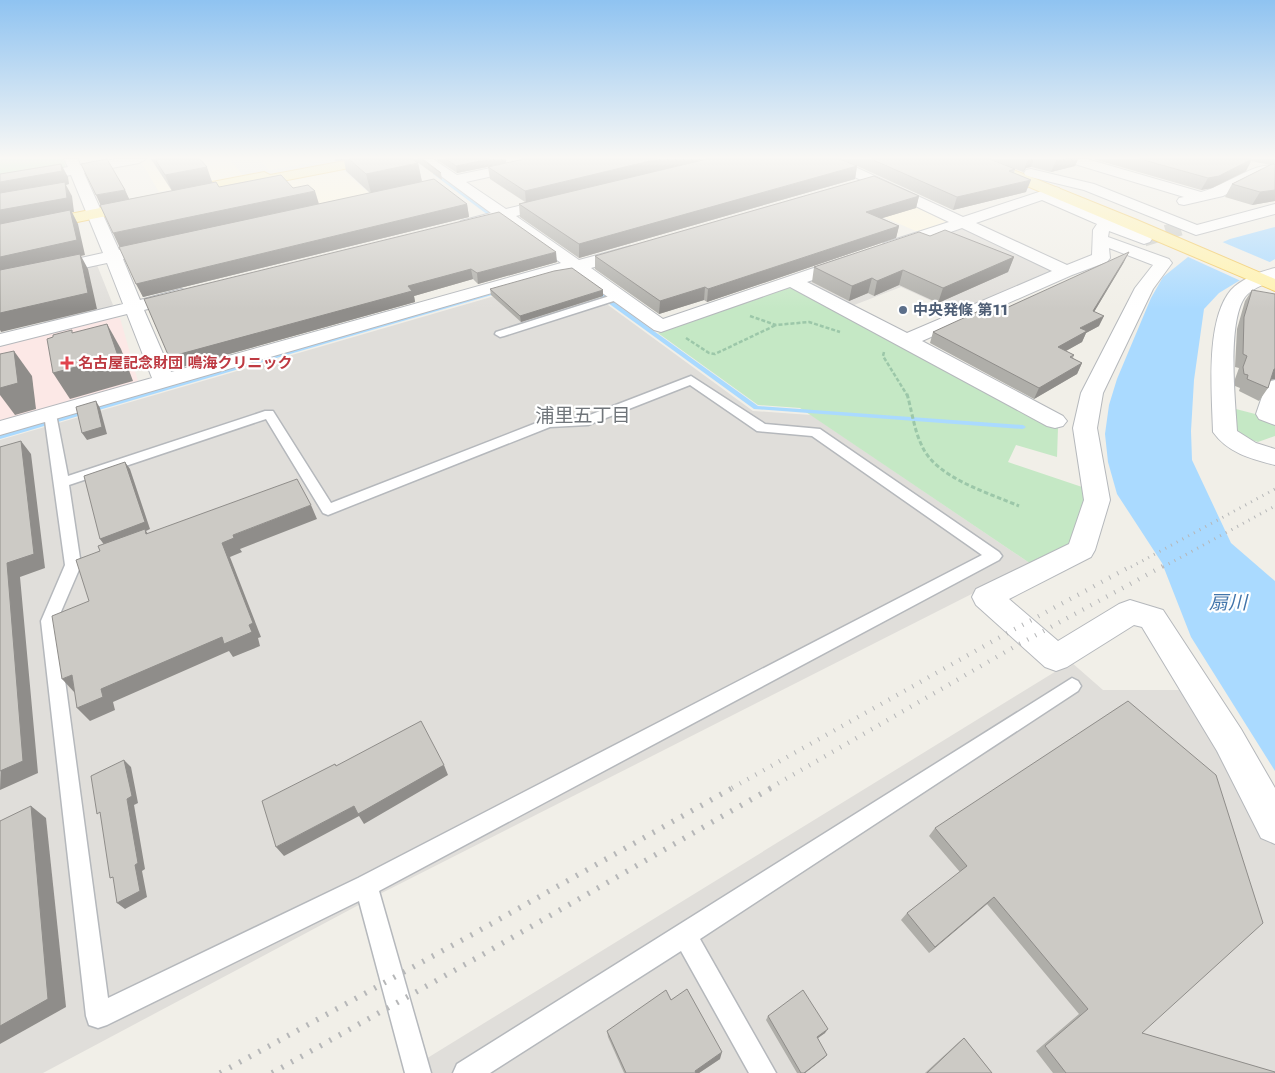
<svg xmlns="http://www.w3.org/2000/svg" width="1275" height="1073" font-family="Jost,'Noto Sans JP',sans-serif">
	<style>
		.commercial { fill: #fef7e0 }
		.industrial { fill: #e0deda }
		.medical { fill: #fce8e6 }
		.green { fill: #c5e8c5 }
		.water { fill: #aadaff }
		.pier { fill: #f1efe8 }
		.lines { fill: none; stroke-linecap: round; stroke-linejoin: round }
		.stream { fill: #aadaff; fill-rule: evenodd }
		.minor-tunnel { stroke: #ccccc8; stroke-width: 15; stroke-dasharray: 15 8; stroke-linecap: butt }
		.service-casing { stroke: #b5b8bc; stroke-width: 3 }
		.minor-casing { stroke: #b5b8bc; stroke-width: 2 }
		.primary-casing { stroke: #f2c960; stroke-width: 2 }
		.path-far1 { stroke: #9cc7a9; stroke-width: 2.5; stroke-dasharray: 4 2; stroke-linecap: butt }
		.path { stroke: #9cc7a9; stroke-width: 3; stroke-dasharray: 4.5 2.5; stroke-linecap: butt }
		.service { fill: #fff; fill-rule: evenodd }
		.minor { fill: #fff; fill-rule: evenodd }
		.primary { fill: #fff2af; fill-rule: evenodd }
		.rail-far2 { stroke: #b6b7b8; stroke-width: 3; stroke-dasharray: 1 5.5; stroke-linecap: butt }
		.rail-far1 { stroke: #b6b7b8; stroke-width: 4.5; stroke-dasharray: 1 8; stroke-linecap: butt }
		.rail { stroke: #b6b7b8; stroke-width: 5.5; stroke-dasharray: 2 9; stroke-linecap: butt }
		.wall { fill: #afaea9 }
		.shaded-wall { fill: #8f8d8a }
		.building { fill: #cccac5; stroke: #8f8d8a }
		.service-dot { fill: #5c6f8a; stroke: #fff; stroke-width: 2 }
		.health-dot { fill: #e0444e; stroke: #fff; stroke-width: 2 }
		.labels { text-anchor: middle; stroke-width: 4.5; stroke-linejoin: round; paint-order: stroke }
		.far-service-label { font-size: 15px; font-weight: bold; fill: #4e5e75; stroke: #fff; text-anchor: start }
		.far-health-label { font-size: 15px; font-weight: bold; fill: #be3a42; stroke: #fff; text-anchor: start }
		.neighbourhood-label { font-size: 19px; fill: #70757a; stroke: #fff }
		.water-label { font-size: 19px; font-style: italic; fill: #4174aa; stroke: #fff }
	</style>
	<rect width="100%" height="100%" fill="#f1efe8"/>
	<g class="commercial">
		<polygon points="149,159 229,159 244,176 159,192 140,160"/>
		<polygon points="259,159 330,159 270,170"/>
		<polygon points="343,170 372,196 202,234 182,202"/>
		<polygon points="868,185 946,219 946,222 918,232 833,195"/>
	</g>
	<g class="industrial">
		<polygon points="958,228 967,229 1052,269 1053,274 958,313 901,287 849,307 807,286 808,281"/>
		<polygon points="97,265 113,305 106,310 45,325 41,305 0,284"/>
		<polygon points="567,275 753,411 811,415 1031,564 370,899 43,1073 0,1073 0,440"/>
		<polygon points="1071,662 1103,690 1188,690 1228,758 1275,845 1275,1073 403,1073"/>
	</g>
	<polygon class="medical" points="109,317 120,318 138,381 132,386 0,424 0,345"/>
	<g class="green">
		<polygon points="0,159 63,159 66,168 0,181"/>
		<polygon points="788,288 796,289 1058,428 1057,457 1016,445 1008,462 1085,488 1086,496 1074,542 1031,564 800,408 758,405 658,333"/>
		<polygon points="1232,408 1263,416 1275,423 1275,436 1258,442 1238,436"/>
	</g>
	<polygon class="water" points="1275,227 1275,259 1219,293 1204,309 1194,380 1191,431 1192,460 1231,543 1275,581 1275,771 1191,637 1162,563 1117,494 1108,462 1105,434 1109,405 1117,379 1151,298 1163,277 1188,257 1230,239"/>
	<polygon class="pier" points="1220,241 1272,263 1241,281 1186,256"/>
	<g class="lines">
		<g class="stream">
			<polygon points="433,172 435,172 490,213 490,215 488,215 433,174"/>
			<polygon points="593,290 597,290 758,406 1023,425 1026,427 1023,429 754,409 593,292"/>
			<polygon points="498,291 502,292 0,439 0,435"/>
		</g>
		<polyline class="minor-tunnel" points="1144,239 1187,226"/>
		<g class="service-casing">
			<g id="service">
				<polygon points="619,293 624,296 623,298 504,336 500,337 495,334 496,332"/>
				<path d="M691,376L765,424L820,429L999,552L1002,556L999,560L379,891L431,1073H405L359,901L107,1025L98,1028L89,1025L86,1016L41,621L65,565L44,414L46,411L50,410L56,414L68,476L265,411H273L331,503L544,420L582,418ZM690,385L757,431L812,436L982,555L358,878L108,998L57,621L81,565L69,485L266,419L323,513L328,515L550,427L588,425Z"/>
				<polygon points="1072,678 1078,681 1081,686 1078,691 700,939 776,1073 749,1073 681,951 490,1073 453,1073 457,1064"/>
			</g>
		</g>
		<g class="minor-casing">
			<g id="minor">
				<path d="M64,159H78L80,165L117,159H146L139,163L84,173L119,250L160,241L166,242L168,246L166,250L123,259L140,300L181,289L188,291L190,295L188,299L144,310L171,372L561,263L501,220L467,229L461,227L459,224L461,221L491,213L418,159H433L457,175L534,159H559L557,162L466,182L506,209L556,197L561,198L563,201L561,204L516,216L579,260L631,246L637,247L639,251L637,255L591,268L663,319L849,256L855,257L858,261L855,265L807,282L907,333L1052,271L962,228L896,251H884L882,247L884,243L949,222L823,162L821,159H838L963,217L1054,187L1059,188L1061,191L1055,195L1150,236L1152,239L1150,242L1144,244L1109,231L1108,237L1169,259L1172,263L1153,289L1103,393L1097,428L1110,500L1095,550L1091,557L1009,599L1058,641L1119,604L1130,600L1163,610L1241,729L1275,788V844L1261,838L1217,751L1142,627L1134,625L1067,667L1056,671L1045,667L976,605L972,597L976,589L1069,544L1084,500L1073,428L1081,393L1135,288L1153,265L1109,248L1110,258L1107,262L1072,275L922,341L1063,416L1067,421L1063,426L1055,428L1047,426L790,287L661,332L654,330L573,272L554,275L0,435V421L152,378L127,314L0,346V334L123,304L107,263L0,286V276L103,253L71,175L0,187V179L68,167ZM1042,200L1097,224L1093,230L1092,255L1067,265L976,223Z"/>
				<path d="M1066,159H1087L1201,192C1219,188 1256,163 1269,166L1271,169L1269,172L1223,196L1184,205L1179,204L1177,201L1179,198L1184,197L1068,162Z"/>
				<polygon points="1031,169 1094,184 1197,225 1275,204 1275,214 1196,235 1084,190 1026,176 1024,173 1026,170"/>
				<path d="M1275,268V280C1265,284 1252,288 1245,297C1227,322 1235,400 1237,431L1256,443L1275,449V465C1251,459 1228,453 1213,432C1212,393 1205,321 1231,290C1241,279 1261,271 1275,268Z"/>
				<polygon points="1275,380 1275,425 1259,419 1256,414 1267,382"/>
			</g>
		</g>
		<g class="primary-casing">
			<g id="primary">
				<polygon points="355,159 382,159 375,163 246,188 240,185 181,196 176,195 174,192 176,189 181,188 264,172 270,175"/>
				<polygon points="968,159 986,159 1137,220 1275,279 1275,291 970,162"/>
				<polygon points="140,200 145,202 148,205 145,208 0,238 0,228"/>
			</g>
		</g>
		<g class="path-far1">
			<polyline points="750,316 776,325 809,322 840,332"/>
			<polyline points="686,338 709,353 715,354 776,325"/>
			<polyline points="884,352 883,356 907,395"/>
		</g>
		<path class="path" d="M907,394C912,411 914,430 922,446C936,478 989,493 1019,506"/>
		<use href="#service" class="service"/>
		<use href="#minor" class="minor"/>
		<use href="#primary" class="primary"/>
		<g class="rail-far2">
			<polyline points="1131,567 1275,489"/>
			<polyline points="1163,567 1275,506"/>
		</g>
		<g class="rail-far1">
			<polyline points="732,788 1002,636 1133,565"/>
			<polyline points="770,788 1014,647 1165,565"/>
		</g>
		<g class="rail">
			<polyline points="220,1073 473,934 734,787"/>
			<polyline points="272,1073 480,956 773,787"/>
		</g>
	</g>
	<g class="wall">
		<polygon points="151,159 200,159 213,183 219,187 293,188 319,204 370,193 346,171 344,160 336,161 334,159 412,159 418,163 422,182 467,204 469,217 143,297 120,247 125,190 129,199 172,191"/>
		<polygon points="413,159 423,159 441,173 442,180"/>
		<polygon points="436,159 506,159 506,163 857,166 855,179 579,258 520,217 519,204 525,202 490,179 488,167 457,173"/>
		<polygon points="842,159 990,159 1015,169 1014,173 1026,192 953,210"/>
		<polygon points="991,159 1078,159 1075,166 1051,172 1031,167 1026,168 1023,172"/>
		<polygon points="1093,159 1275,159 1275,201 1252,205 1225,197 1232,184 1270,165 1251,161 1246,171 1212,188 1201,190"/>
		<polygon points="919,196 916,208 882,218 899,226 896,238 707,302 704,300 659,314 595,269 595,256"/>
		<polygon points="499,212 557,262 478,284 473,279 414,296 415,302 175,369 169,357"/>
		<polygon points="930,236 1014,257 1008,272 938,303 899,285 874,296 868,293 849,301 812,282 814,267"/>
		<polygon points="1124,262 1094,312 1099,326 1086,333 1082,342 1066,351 1074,355 1073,358 1082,363 1077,374 1034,399 930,343 933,332 1004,309"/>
		<polygon points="490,289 603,296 521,322 491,295"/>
		<polygon points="1252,290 1270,380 1268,388 1259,401 1239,391 1240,388 1235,386 1235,379 1239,368 1235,367 1237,329 1245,301"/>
		<polygon points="935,828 1142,1033 1275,1073 1053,1073 1036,1051 1079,1014 987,904 929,953 901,920 907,913 960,872 929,836"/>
		<polygon points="671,1000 720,1059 699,1073 624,1073 608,1037 607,1031"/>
		<polygon points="768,1016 825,1033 817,1038 827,1055 824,1058 805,1073 797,1073 766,1020"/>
		<polygon points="964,1038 992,1073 925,1073 959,1042"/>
	</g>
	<g class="shaded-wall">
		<polygon points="336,159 343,159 344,160 336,161"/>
		<polygon points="490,159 506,159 506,163 457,173 456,166"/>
		<polygon points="658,159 707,159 526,203 525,191"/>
		<polygon points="1028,159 1034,159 1031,167 1026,168 1023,172"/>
		<polygon points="1060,159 1078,159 1075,166 1051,172 1056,160"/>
		<polygon points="1252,159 1246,171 1212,188 1201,190 1208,178"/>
		<polygon points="418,163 422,182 371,193 366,174"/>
		<polygon points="61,164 68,177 69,184 66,185 72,196 74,212 72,212 78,224 85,255 81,256 88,269 97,309 1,332 0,330 0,182"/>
		<polygon points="857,166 855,179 579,258 579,244"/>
		<polygon points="207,167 213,185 173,193 165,175"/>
		<polygon points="1031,180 1026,192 953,210 957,197"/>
		<polygon points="125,190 130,201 101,206 96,195"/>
		<polygon points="1275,190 1275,201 1252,205 1260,192"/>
		<polygon points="315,191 319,204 120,248 113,233"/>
		<polygon points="919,196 916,208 863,224 866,212"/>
		<polygon points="467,204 469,217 143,297 136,284"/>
		<polygon points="899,226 896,238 707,302 708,289"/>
		<polygon points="556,252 557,262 478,284 477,273"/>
		<polygon points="1129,252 1124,262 1088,322 1093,311"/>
		<polygon points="1014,257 1008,272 938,303 943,288"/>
		<polygon points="471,269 473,279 414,296 415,302 175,369 169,357 408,286"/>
		<polygon points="903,270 899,285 874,296 877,281"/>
		<polygon points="872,278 868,293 849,301 852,286"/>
		<polygon points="705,287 704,300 659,314 660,301"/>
		<polygon points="603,290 603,296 521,322 520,316"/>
		<polygon points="1104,316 1099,326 1086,333 1082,342 1053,358 1058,347 1080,328"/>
		<polygon points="107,324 121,349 133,381 70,399 53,373"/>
		<polygon points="14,351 32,376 36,409 15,415 0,395 0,388"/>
		<polygon points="1082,363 1077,374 1034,399 1039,388"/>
		<polygon points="1274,369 1275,369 1275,379 1265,381"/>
		<polygon points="96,401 100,408 107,434 87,440 82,433"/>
		<polygon points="21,441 31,454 45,568 20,577 38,773 0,790 7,563"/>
		<polygon points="125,462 130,469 150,529 146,531 154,543 105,546 100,539"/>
		<polygon points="311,505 317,519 240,549 242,552 230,557 261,637 258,638 260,646 233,657 229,651 113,702 115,710 90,721 77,708 101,689 222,543 233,535"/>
		<polygon points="72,675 75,693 62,679"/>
		<polygon points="124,760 131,767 138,803 134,805 145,869 142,871 147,897 125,909 117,903 135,865 127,799"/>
		<polygon points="444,765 448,775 364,824 359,816 284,856 276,847 354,806"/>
		<polygon points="31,806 46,818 66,1007 0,1044 0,1026"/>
		<polygon points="994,897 987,904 929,953 935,947"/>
		<polygon points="828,1029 825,1033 814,1041 817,1037"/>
		<polygon points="722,1052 720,1059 699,1073 694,1073 695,1071"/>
		<polygon points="827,1055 824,1058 805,1073 804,1073"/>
	</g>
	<g class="building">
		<polygon points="107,159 125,190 96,195 81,164"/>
		<polygon points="155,159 200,159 207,167 165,175"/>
		<polygon points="349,159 412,159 418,163 366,174"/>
		<polygon points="421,159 423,159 441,173"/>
		<polygon points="446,159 490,159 456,166"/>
		<polygon points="524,159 658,159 525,191 488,167"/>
		<polygon points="707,159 840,159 857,166 579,244 519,204"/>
		<polygon points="871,159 990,159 1015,169 1009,171 1031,180 957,197"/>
		<polygon points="1140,159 1252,159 1219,176 1208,178"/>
		<polygon points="61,164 62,171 0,182 0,174"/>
		<polygon points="1272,164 1275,164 1275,190 1260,192 1232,184"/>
		<polygon points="281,175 293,188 308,185 315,191 113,233 100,205 216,182 219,187"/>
		<polygon points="874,176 919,196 866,212 899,226 708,289 705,287 660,301 595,256"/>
		<polygon points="434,179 467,204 136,284 119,247"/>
		<polygon points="65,182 67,198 0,210 0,193"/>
		<polygon points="70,210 77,240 0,257 0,224"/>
		<polygon points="499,212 556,252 477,273 471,269 408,286 412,291 169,357 144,299"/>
		<polygon points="945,230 1014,257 943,288 903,270 877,281 872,278 852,286 814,267 919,232 930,236"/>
		<polygon points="1129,252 1093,311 1104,316 1080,328 1087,331 1058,347 1074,355 1070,357 1082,363 1039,388 933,332 994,304 1004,309"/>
		<polygon points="80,254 88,293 0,313 0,270"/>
		<polygon points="572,268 603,290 520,316 490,289 554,271"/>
		<polygon points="1252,290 1275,294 1275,369 1274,369 1268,388 1247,379 1248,375 1244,374 1243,367 1247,356 1243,354 1244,317"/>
		<polygon points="107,324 118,356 53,373 47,339 53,337 53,335 72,330 72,333"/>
		<polygon points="14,351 18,383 0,388 0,354"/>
		<polygon points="96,401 102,427 82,433 76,407"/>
		<polygon points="21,441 34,554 7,563 23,761 0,771 0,447"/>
		<polygon points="125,462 145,522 100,539 84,476"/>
		<polygon points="297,479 311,505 233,535 234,538 222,543 253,623 249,625 252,632 224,644 222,637 101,689 103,697 77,708 72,675 62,679 52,616 89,601 76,560 100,551 98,546 145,529 146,534"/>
		<polygon points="1128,701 1216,775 1263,923 1142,1033 1275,1072 1275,1073 1066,1073 1045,1046 1088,1009 994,897 935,947 907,913 967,866 935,828"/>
		<polygon points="421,721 444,765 358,814 354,806 276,847 262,801 335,764 336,766"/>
		<polygon points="124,760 132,796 127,799 138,863 135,865 140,891 117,903 113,877 110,878 100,812 97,814 91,776"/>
		<polygon points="31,806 48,999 0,1026 0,821"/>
		<polygon points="687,989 722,1052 695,1071 696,1073 626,1073 607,1031 666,990 671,1000"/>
		<polygon points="803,990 828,1029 817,1037 827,1055 804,1073 801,1073 768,1016"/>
		<polygon points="964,1038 992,1073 927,1073"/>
	</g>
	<linearGradient id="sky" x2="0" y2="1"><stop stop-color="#8fc3f1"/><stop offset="0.51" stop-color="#f9f8f5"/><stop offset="1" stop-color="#f9f8f5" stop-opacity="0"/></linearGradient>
	<rect width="1275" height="309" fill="url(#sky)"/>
	<circle class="service-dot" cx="903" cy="310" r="5"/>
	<path class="health-dot" d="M64.5 355.5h5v5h5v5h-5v5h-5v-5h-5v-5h5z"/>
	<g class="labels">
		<g class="far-service-label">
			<text x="913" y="315">中央発條 第11</text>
		</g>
		<g class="far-health-label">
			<text x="78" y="368">名古屋記念財団 鳴海クリニック</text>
		</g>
		<g class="neighbourhood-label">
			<text x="583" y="422">浦里五丁目</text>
		</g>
		<g class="water-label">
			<text x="1228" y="609">扇川</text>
		</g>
	</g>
</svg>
